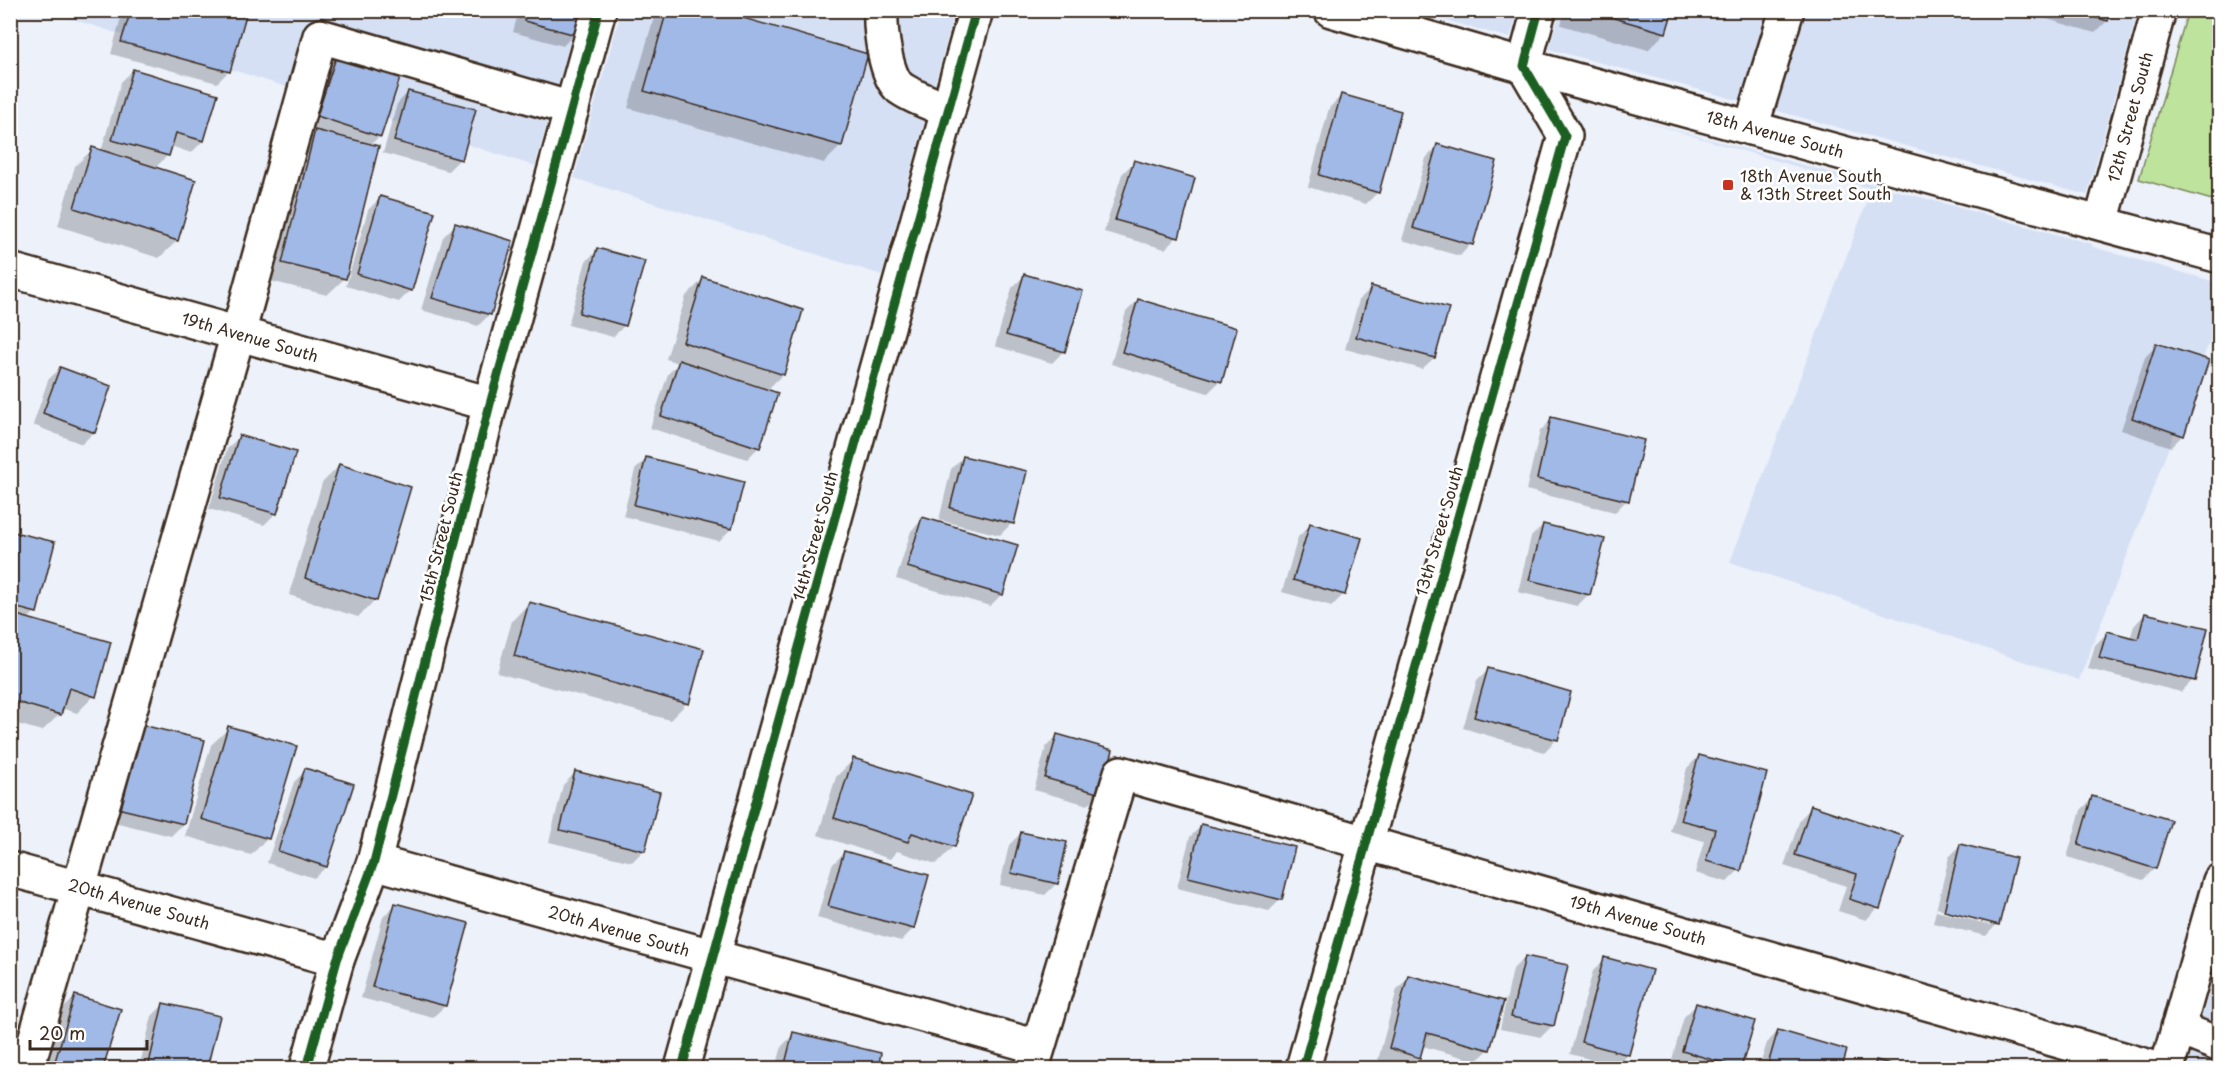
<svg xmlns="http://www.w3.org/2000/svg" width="2230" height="1079" font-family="'Playpen Sans',sans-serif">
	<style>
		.built { fill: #d6e0f4 }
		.green { fill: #bee39d; stroke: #7c865e; stroke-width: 1.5 }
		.shadow { fill: #0003; fill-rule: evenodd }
		.building { fill: #a1b9e6; stroke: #3b2a1e; stroke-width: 1.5 }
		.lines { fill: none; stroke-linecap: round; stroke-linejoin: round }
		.minor-casing { stroke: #3b2a1e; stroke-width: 38 }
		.minor { stroke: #fff; stroke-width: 33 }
		.cycleway-casing { stroke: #fff; stroke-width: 13 }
		.cycleway { stroke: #1b5e20; stroke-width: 9 }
		.poi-dot { fill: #c8321e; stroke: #fff; stroke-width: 2 }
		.labels { text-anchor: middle; stroke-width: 5; stroke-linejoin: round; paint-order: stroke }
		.street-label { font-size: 16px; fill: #3b2a1e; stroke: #fff }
		.poi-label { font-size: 16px; fill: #3b2a1e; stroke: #fff; text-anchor: start }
	</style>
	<rect width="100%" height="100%" fill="#ecf1fa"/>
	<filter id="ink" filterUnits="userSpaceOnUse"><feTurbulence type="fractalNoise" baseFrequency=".0167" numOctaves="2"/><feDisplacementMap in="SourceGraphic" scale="12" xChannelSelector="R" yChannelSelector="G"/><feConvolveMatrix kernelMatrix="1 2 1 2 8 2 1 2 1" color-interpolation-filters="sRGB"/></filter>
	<g filter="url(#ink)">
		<g class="built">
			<polygon points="44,10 579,11 535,166"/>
			<polygon points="621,11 955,11 882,275 574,178"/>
			<polygon points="1412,11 1518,10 1518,11 1510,38"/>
			<polygon points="1560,11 2138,11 2087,195 1549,49"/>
			<polygon points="1639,120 2092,244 2093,247 2219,283 2219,317 2079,680 1730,562 1872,189"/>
			<polygon points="2218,961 2220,961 2219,1068 2187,1068"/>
		</g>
		<polygon class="green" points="2188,11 2219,11 2219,202 2139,179"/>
		<g class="shadow">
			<polygon points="123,10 223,10 229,71 217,83 111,54"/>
			<polygon points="519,10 581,10 574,34 563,46 513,32"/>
			<polygon points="660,10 711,10 841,146 824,163 628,108 654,17"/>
			<polygon points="1565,10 1671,10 1665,33 1648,50 1561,25"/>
			<polygon points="2034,10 2109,10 2107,21 2095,33 2033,15"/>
			<polygon points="338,55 380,136 370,145 345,278 327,295 266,280 298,149 317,131 306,127 326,67"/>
			<polygon points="133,70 203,141 191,153 171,146 168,155 154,169 194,181 177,241 159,258 58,226 75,166 93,149 101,152 121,82"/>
			<polygon points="408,92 460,159 448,171 383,153 397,104"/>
			<polygon points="1341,96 1378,192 1366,204 1308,187 1329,108"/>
			<polygon points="1438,146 1471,244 1460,256 1402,240 1426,158"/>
			<polygon points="1134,162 1177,237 1165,249 1104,232 1122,174"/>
			<polygon points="380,198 411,290 399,302 346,286 368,210"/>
			<polygon points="455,225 490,314 478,326 421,310 443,237"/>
			<polygon points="598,250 625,325 613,337 568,325 586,261"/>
			<polygon points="1024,276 1064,351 1052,363 995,346 1012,288"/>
			<polygon points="703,279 783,374 767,390 759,447 747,459 650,428 668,374 678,363 666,359 686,296"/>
			<polygon points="1371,288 1434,358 1422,369 1345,349 1359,300"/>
			<polygon points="1138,300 1220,381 1208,393 1111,364 1126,312"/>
			<polygon points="2157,345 2183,435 2171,447 2121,430 2145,357"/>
			<polygon points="60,368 94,432 82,444 33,425 48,380"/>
			<polygon points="1552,419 1627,500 1615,512 1526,490 1540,431"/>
			<polygon points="2220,425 2220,447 2214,445"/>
			<polygon points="239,437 276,513 264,525 209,509 227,449"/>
			<polygon points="963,457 1012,523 1000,535 939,520 951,469"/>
			<polygon points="647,458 743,483 731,529 719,541 623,516 635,470"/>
			<polygon points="339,466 375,600 358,617 289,595 322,483"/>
			<polygon points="923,519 1002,594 990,606 896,579 911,531"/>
			<polygon points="1310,525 1344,594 1332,606 1282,592 1298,537"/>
			<polygon points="1543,525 1589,594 1577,606 1518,592 1531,537"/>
			<polygon points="10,533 35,612 28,619 94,696 77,713 61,708 60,714 42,731 10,722"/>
			<polygon points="529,603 687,703 670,720 497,673 512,621"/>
			<polygon points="2145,614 2193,680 2181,692 2088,669 2095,645 2107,633 2130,639 2134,626"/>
			<polygon points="1489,669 1569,693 1556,740 1544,752 1463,728 1477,681"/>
			<polygon points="229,728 268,838 251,855 185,836 211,745"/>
			<polygon points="1058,735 1100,793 1088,805 1034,790 1046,747"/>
			<polygon points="131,739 203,741 183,824 171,836 110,821"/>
			<polygon points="1699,756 1739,870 1727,882 1695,873 1704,841 1670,831 1687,768"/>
			<polygon points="853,760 954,846 936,864 897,851 890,859 818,835 836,777"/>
			<polygon points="306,770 326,867 314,878 267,863 294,782"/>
			<polygon points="575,773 644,850 632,862 549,842 563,785"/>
			<polygon points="2093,798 2155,868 2143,880 2067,857 2081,810"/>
			<polygon points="1812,807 1902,837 1878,908 1866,920 1838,911 1846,886 1784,866 1800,819"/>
			<polygon points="1202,825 1281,899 1269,911 1177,888 1190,837"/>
			<polygon points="1021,833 1057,883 1045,895 1000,885 1009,845"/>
			<path d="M1961,845L1997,924L1986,936L1933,923L1949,857ZM1937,908L1991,922V925L1936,911Z"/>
			<polygon points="844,853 927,876 913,929 901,941 817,918 832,865"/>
			<polygon points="395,905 445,1006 433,1017 361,998 383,917"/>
			<polygon points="1525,957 1553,1025 1541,1037 1500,1029 1513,969"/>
			<polygon points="1605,959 1628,1055 1616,1066 1570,1054 1593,971"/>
			<polygon points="1409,977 1489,1049 1477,1061 1422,1046 1419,1057 1407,1068 1378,1060 1397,989"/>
			<polygon points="75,997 119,1010 102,1068 45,1068 63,1009"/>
			<polygon points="164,1004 219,1017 206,1068 139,1068 152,1016"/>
			<polygon points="1696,1005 1740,1067 1738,1068 1691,1068 1671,1063 1684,1017"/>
			<polygon points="1778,1031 1845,1051 1840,1068 1759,1068 1767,1043"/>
			<polygon points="794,1034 880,1055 876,1068 776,1068 782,1046"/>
			<polygon points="1877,1062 1900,1068 1870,1068"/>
		</g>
		<g class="building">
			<polygon points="131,10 229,10 246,15 230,72 121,42"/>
			<polygon points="527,10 582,10 576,35 524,21"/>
			<polygon points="667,10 716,10 868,54 842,146 644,91"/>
			<polygon points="1586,10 1673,10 1666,33"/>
			<polygon points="2070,10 2111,10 2108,21"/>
			<polygon points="337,54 401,75 381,137 317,116"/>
			<polygon points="133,69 218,94 204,141 176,133 169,156 112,140"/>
			<polygon points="408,91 476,109 462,160 394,141"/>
			<polygon points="1341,94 1401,111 1379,193 1319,175"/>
			<polygon points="315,130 379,146 346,279 282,263"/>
			<polygon points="1437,144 1497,161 1473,245 1413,228"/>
			<polygon points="92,147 196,180 178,241 74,208"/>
			<polygon points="1134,160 1195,178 1179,238 1115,220"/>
			<polygon points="380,196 435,212 412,291 357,274"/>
			<polygon points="455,223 513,241 491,315 432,298"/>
			<polygon points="597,248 645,261 626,326 579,313"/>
			<polygon points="1024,274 1083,291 1065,352 1006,335"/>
			<polygon points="703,277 803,310 784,375 683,342"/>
			<polygon points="1371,286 1449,308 1435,358 1356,337"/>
			<polygon points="1138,299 1237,328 1222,382 1122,352"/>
			<polygon points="2156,343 2209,360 2184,436 2132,418"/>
			<polygon points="679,360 778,393 760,448 661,416"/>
			<polygon points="60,367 111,386 95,433 43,413"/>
			<polygon points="1551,417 1644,440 1629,501 1537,479"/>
			<polygon points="239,435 296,452 277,514 220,498"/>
			<polygon points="963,456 1027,471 1014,524 950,508"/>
			<polygon points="646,457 744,482 732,529 634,505"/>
			<polygon points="339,464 411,487 377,601 305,578"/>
			<polygon points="922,517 1018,545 1003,595 907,567"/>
			<polygon points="1310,523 1362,538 1345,595 1293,580"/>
			<polygon points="1543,524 1605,539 1590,595 1529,580"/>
			<polygon points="10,531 55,542 37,613 10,606"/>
			<polygon points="529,602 704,649 689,704 514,656"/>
			<polygon points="10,613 111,642 96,697 69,688 61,715 10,700"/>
			<polygon points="2145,613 2208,628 2195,681 2099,658 2107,631 2138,639"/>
			<polygon points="1488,668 1571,692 1558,740 1474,717"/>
			<polygon points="142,725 205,740 184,824 121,809"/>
			<polygon points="228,726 297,746 269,839 201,819"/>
			<polygon points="1057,734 1113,750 1101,794 1045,778"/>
			<polygon points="1699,755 1767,773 1741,871 1706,861 1715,829 1680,820"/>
			<polygon points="853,758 972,795 955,847 912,833 908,842 834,818"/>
			<polygon points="305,768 354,784 327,867 278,851"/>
			<polygon points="575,771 660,792 645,851 560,830"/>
			<polygon points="2092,796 2171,820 2156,869 2078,845"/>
			<polygon points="1811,805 1903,836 1880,909 1849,899 1857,874 1795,855"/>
			<polygon points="1201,824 1295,847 1282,900 1188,877"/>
			<polygon points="1021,832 1067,842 1058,884 1011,873"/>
			<polygon points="1960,844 2016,858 1999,925 1944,911"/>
			<polygon points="844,851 929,875 914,929 828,906"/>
			<polygon points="395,903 469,923 446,1006 372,987"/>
			<polygon points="1525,956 1568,965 1554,1026 1511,1017"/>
			<polygon points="1604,957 1652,970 1629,1055 1581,1042"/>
			<polygon points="1408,975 1504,1001 1490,1050 1427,1033 1420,1058 1389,1048"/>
			<polygon points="75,995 121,1009 103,1068 53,1068"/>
			<polygon points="163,1003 220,1016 207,1068 148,1068"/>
			<polygon points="1696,1003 1755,1021 1741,1068 1682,1051"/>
			<polygon points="1778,1030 1847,1050 1842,1068 1767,1068"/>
			<polygon points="793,1032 881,1053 878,1068 784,1068"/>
			<polygon points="1876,1060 1905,1068 1874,1068"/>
			<polygon points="491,1063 511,1068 489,1068"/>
		</g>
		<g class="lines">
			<g class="minor-casing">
				<g id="minor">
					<path d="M881,10C880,29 885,76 900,88C912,97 934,104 948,111"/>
					<polyline points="1331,10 1524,66 2220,256"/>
					<polyline points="1751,128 1787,10"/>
					<polyline points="2101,223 2159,10"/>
					<polyline points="10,270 490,404"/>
					<polyline points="374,862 1038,1047"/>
					<polyline points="10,869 337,960"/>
					<polyline points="2178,1028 2220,1045"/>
					<polyline points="27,1068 238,334 320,36 572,109"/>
					<polyline points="307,1068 337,960 374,862 490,404 599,10"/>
					<polyline points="682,1068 976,10"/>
					<polyline points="1032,1068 1121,773 2154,1068"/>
					<polyline points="1303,1068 1565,136 1524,66 1539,10"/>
					<polyline points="2167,1068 2220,881"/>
				</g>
			</g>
			<use href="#minor" class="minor"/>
			<g class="cycleway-casing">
				<g id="cycleway">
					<polyline points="307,1068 337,960 374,862 490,404 599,10"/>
					<polyline points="682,1068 976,10"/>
					<polyline points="1303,1068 1565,136 1524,66 1539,10"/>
				</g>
			</g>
			<use href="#cycleway" class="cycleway"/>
		</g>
	</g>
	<rect class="poi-dot" x="1722" y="179" width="12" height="12" rx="3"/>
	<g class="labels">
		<g class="street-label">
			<text transform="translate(2130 117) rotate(-75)" y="6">12th Street South</text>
			<text transform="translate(1775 134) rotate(15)" y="6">18th Avenue South</text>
			<text transform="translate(250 337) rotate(16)" y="6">19th Avenue South</text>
			<text transform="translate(1439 531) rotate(-74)" y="6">13th Street South</text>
			<text transform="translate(815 536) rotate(-75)" y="6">14th Street South</text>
			<text transform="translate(441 537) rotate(-76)" y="6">15th Street South</text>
			<text transform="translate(139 904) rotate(16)" y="6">20th Avenue South</text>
			<text transform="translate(1638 920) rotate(16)" y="6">19th Avenue South</text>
			<text transform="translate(619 931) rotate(16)" y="6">20th Avenue South</text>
		</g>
		<g class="poi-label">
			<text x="1740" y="182">18th Avenue South<tspan x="1740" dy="18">&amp; 13th Street South</tspan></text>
		</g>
	</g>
	<rect width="2230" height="1079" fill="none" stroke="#fff" stroke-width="36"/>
	<rect x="18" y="18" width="2194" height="1043" fill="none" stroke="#3b2a1e" stroke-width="2" filter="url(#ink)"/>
	<path d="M30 1040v9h117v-9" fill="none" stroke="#3b2a1e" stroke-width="3"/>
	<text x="39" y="1040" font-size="18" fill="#3b2a1e" stroke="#ffffff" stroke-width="4.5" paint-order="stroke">20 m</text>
</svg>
